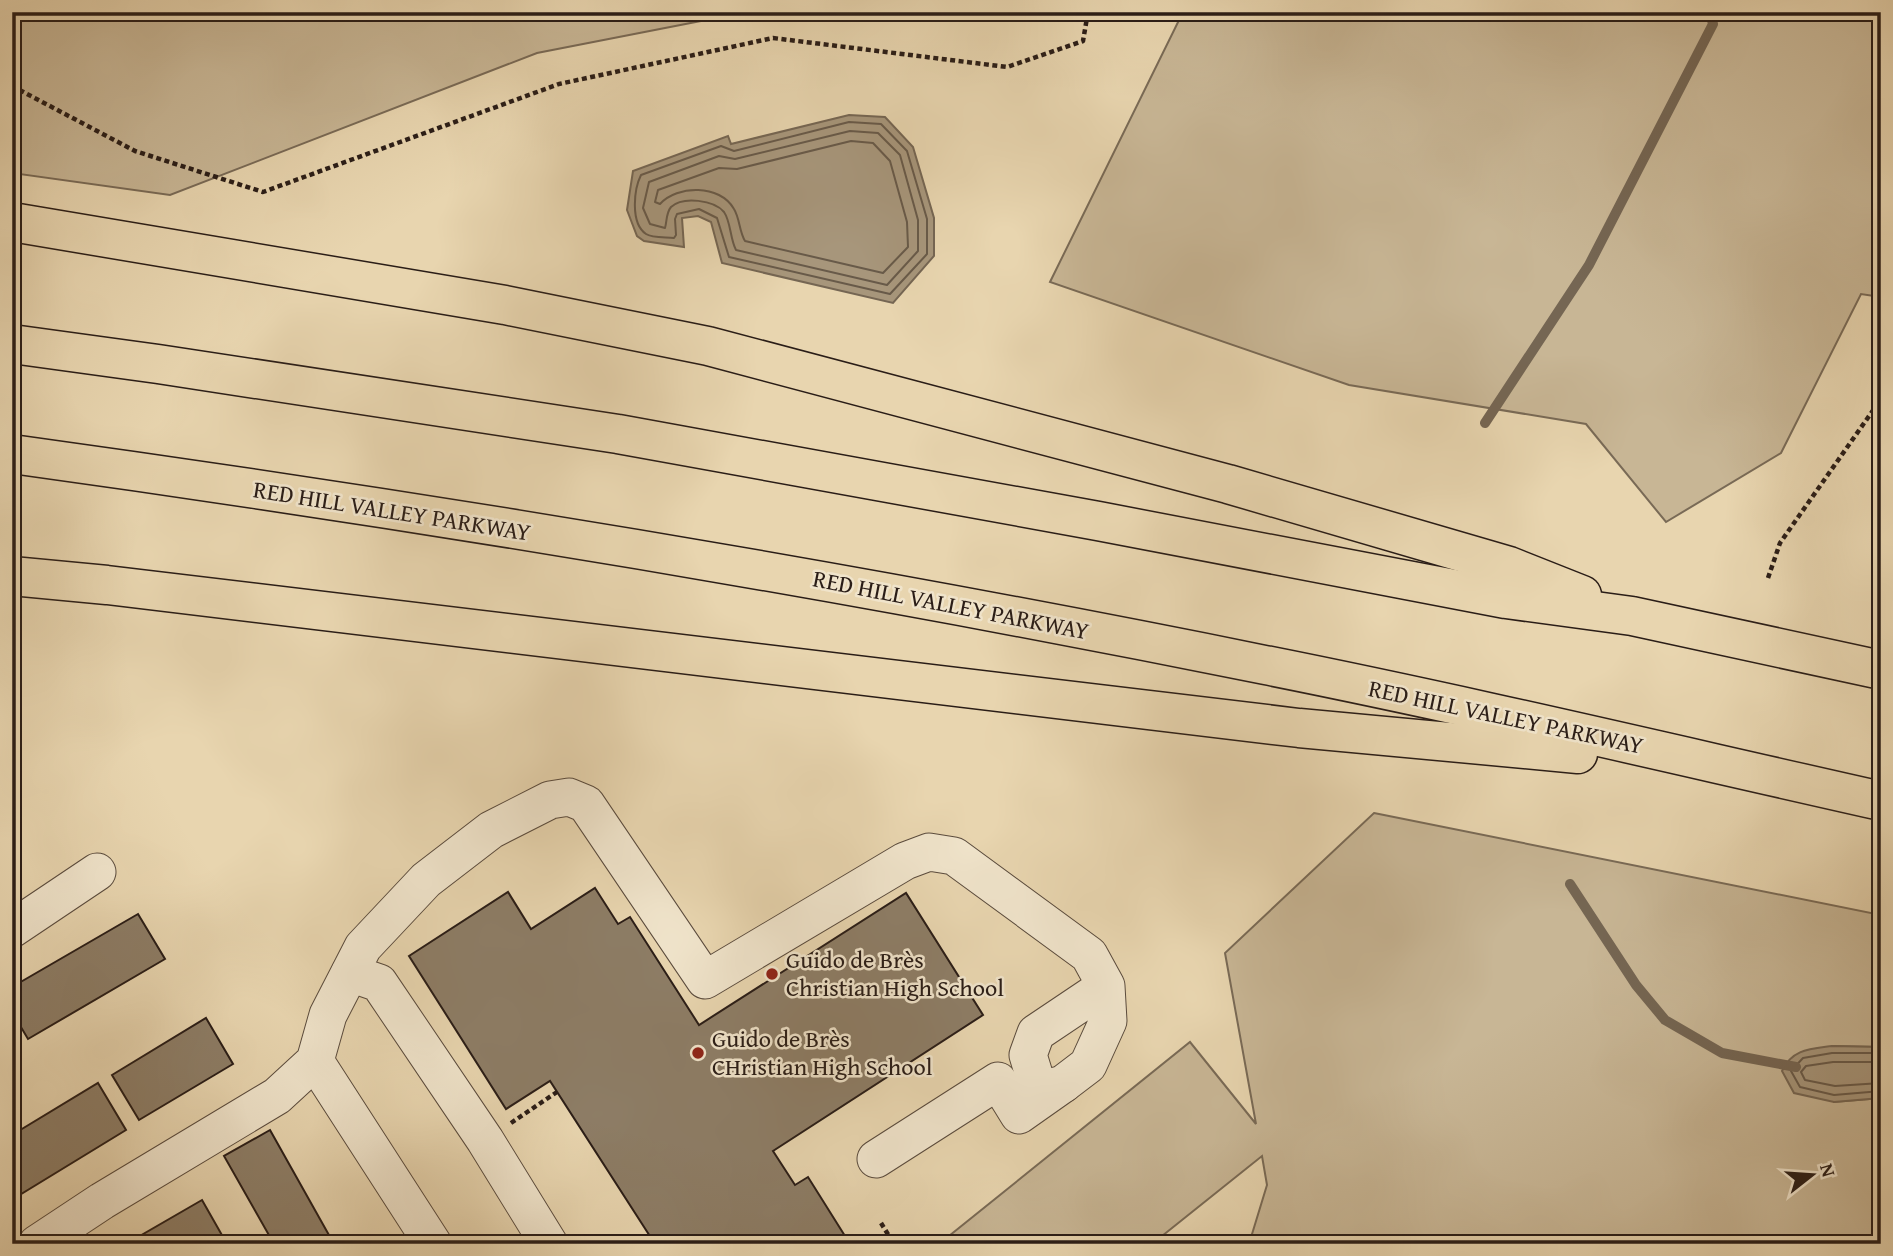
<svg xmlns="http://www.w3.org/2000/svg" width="1893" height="1256" font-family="'Gentium Book Plus',serif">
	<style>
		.green { fill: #c8b695; stroke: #796a56; stroke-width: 2 }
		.water { fill: #a7967b; stroke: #756653; stroke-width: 2 }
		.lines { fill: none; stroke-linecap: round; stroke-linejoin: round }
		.shore { stroke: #685a49; stroke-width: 2 }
		.stream { stroke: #756653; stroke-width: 10 }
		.building { fill: #8d7d66; stroke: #2a1d17; stroke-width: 2 }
		.minor-casing { stroke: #5a4b3d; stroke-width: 39 }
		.highway-casing { stroke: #2a1d17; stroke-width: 41 }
		.path { stroke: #2a1d17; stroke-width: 4.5; stroke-dasharray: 5 3.5; stroke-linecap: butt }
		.minor { stroke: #f0e4cb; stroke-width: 37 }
		.highway { stroke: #e8d5af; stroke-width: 38 }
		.poi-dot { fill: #8f2418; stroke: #f0e4cb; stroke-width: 2.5 }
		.labels { text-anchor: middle; stroke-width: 5; stroke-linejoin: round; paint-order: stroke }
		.street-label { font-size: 24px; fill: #2a1d17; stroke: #f0e4cb }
		.poi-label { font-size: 24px; fill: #2a1d17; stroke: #f0e4cb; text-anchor: start }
	</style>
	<rect width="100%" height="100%" fill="#e8d5af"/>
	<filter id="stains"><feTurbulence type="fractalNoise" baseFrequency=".00286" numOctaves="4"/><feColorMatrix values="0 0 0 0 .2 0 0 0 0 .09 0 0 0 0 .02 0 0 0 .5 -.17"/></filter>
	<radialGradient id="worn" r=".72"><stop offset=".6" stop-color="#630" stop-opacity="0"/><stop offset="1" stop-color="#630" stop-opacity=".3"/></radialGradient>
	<g class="green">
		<polygon points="12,12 747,12 537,53 170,195 12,173"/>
		<polygon points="1183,12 1881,12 1881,297 1861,294 1781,453 1666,522 1586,424 1349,385 1050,282"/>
		<polygon points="1374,813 1881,915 1881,1047 1832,1046 1834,1102 1881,1098 1881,1244 1249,1244 1267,1185 1262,1156 1152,1244 939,1244 1190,1042 1256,1124 1225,953"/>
	</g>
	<g class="water">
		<polygon points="849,115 885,117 913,147 934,218 934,256 893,303 722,263 711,222 698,216 682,218 684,247 644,241 637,236 627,210 633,171 728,136 731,144"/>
		<path d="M1832,1046L1881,1047V1098L1834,1102L1794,1093L1782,1071C1792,1049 1810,1049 1832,1046Z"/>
	</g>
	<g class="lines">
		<g class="shore">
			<path d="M849,122L881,124L907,151L927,219V254L890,294L729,257L717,218L699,209L677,214L675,219L676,235L674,238C666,237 652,238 646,234C630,223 634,189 641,175L721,146L734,151Z"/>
			<path d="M850,131L878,133L900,155L918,220V251L887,285L736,250C730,239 731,222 724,212C714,200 683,196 671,207C666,213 667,221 665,228L650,224L643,208L649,182L719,156L735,159Z"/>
			<path d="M851,141L873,143L890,161L907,222L908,247L883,273L745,241C739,231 740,219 734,209C720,184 677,185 660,204L655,202L658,190L719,168L737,169Z"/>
			<polyline points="1881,1053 1832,1053 1803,1058 1791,1071 1800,1087 1834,1095 1881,1091"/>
			<polyline points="1881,1062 1833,1062 1806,1066 1801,1072 1805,1080 1835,1086 1881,1083"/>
		</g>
		<g class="stream">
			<polyline points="1485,423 1589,265 1713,24 1710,12"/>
			<polyline points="1570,884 1636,985 1665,1020 1722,1053 1796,1067"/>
		</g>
	</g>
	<g class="building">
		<polygon points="595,888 618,924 630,917 699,1025 906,893 983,1015 773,1151 795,1185 808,1177 850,1244 655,1244 550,1081 506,1109 409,956 508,892 531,929"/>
		<polygon points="138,914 165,959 28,1039 12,1012 12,987"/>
		<polygon points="206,1018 233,1064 139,1120 112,1075"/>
		<polygon points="98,1083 126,1130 13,1199 12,1135"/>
		<polygon points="270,1130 334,1244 274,1244 224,1156"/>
		<polygon points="202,1200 227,1244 126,1244"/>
	</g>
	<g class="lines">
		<g class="minor-casing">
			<g id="minor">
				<polyline points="12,929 97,872"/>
				<polyline points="350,973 379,983 485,1140 549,1244"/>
				<polyline points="315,1061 433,1244"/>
				<polyline points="876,1159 998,1081 1019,1115 1063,1084"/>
				<polyline points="37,1244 102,1201 277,1096 315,1061 328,1015 363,947 426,880 491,830 550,800 569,797 586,804 705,980 905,861 929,852 954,856 1089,955 1106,986 1108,1021 1088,1065 1063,1084 1045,1089 1035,1078 1028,1055 1036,1033 1106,986"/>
			</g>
		</g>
		<g class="highway-casing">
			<g id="highway">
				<polyline points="12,222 505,305 708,346 1228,484 1509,566 1582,595"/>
				<polyline points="12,344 158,364 618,434 1098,521 1506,599 1632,616 1881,670"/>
				<path d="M12,454C432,512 850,581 1265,665C1471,706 1676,755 1881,801"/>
				<polyline points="12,576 107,585 1299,728 1578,754"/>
			</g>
		</g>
		<g class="path">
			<polyline points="12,86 135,151 263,192 559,84 773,38 1007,67 1083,41 1088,12"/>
			<polyline points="1768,578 1780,543 1881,399"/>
			<polyline points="511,1123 557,1092"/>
			<polyline points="881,1223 894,1244"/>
		</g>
		<use href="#minor" class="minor"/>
		<use href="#highway" class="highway"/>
	</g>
	<g class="poi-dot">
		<circle cx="772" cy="974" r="7"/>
		<circle cx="698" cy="1053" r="7"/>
	</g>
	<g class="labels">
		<g class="street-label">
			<text transform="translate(392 511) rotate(9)" y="8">RED HILL VALLEY PARKWAY</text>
			<text transform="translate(951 605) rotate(11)" y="8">RED HILL VALLEY PARKWAY</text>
			<text transform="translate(1506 717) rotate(12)" y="8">RED HILL VALLEY PARKWAY</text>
		</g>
		<g class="poi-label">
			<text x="786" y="968">Guido de Brès<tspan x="786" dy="28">Christian High School</tspan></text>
			<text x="712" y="1047">Guido de Brès<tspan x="712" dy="28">CHristian High School</tspan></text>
		</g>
	</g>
	<rect width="1893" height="1256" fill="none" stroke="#e8d5af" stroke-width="42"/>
	<rect x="14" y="14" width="1865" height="1228" fill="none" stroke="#2a1d17" stroke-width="3.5"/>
	<rect x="21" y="21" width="1851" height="1214" fill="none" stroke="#2a1d17" stroke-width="2"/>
	<g transform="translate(1812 1175) rotate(73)" stroke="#f0e4cb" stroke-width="5" paint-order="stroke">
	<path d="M0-5L12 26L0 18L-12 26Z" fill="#2a1d17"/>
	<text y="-10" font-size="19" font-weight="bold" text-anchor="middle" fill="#2a1d17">N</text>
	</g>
	<rect width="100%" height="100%" filter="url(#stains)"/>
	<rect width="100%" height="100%" fill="url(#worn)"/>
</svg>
